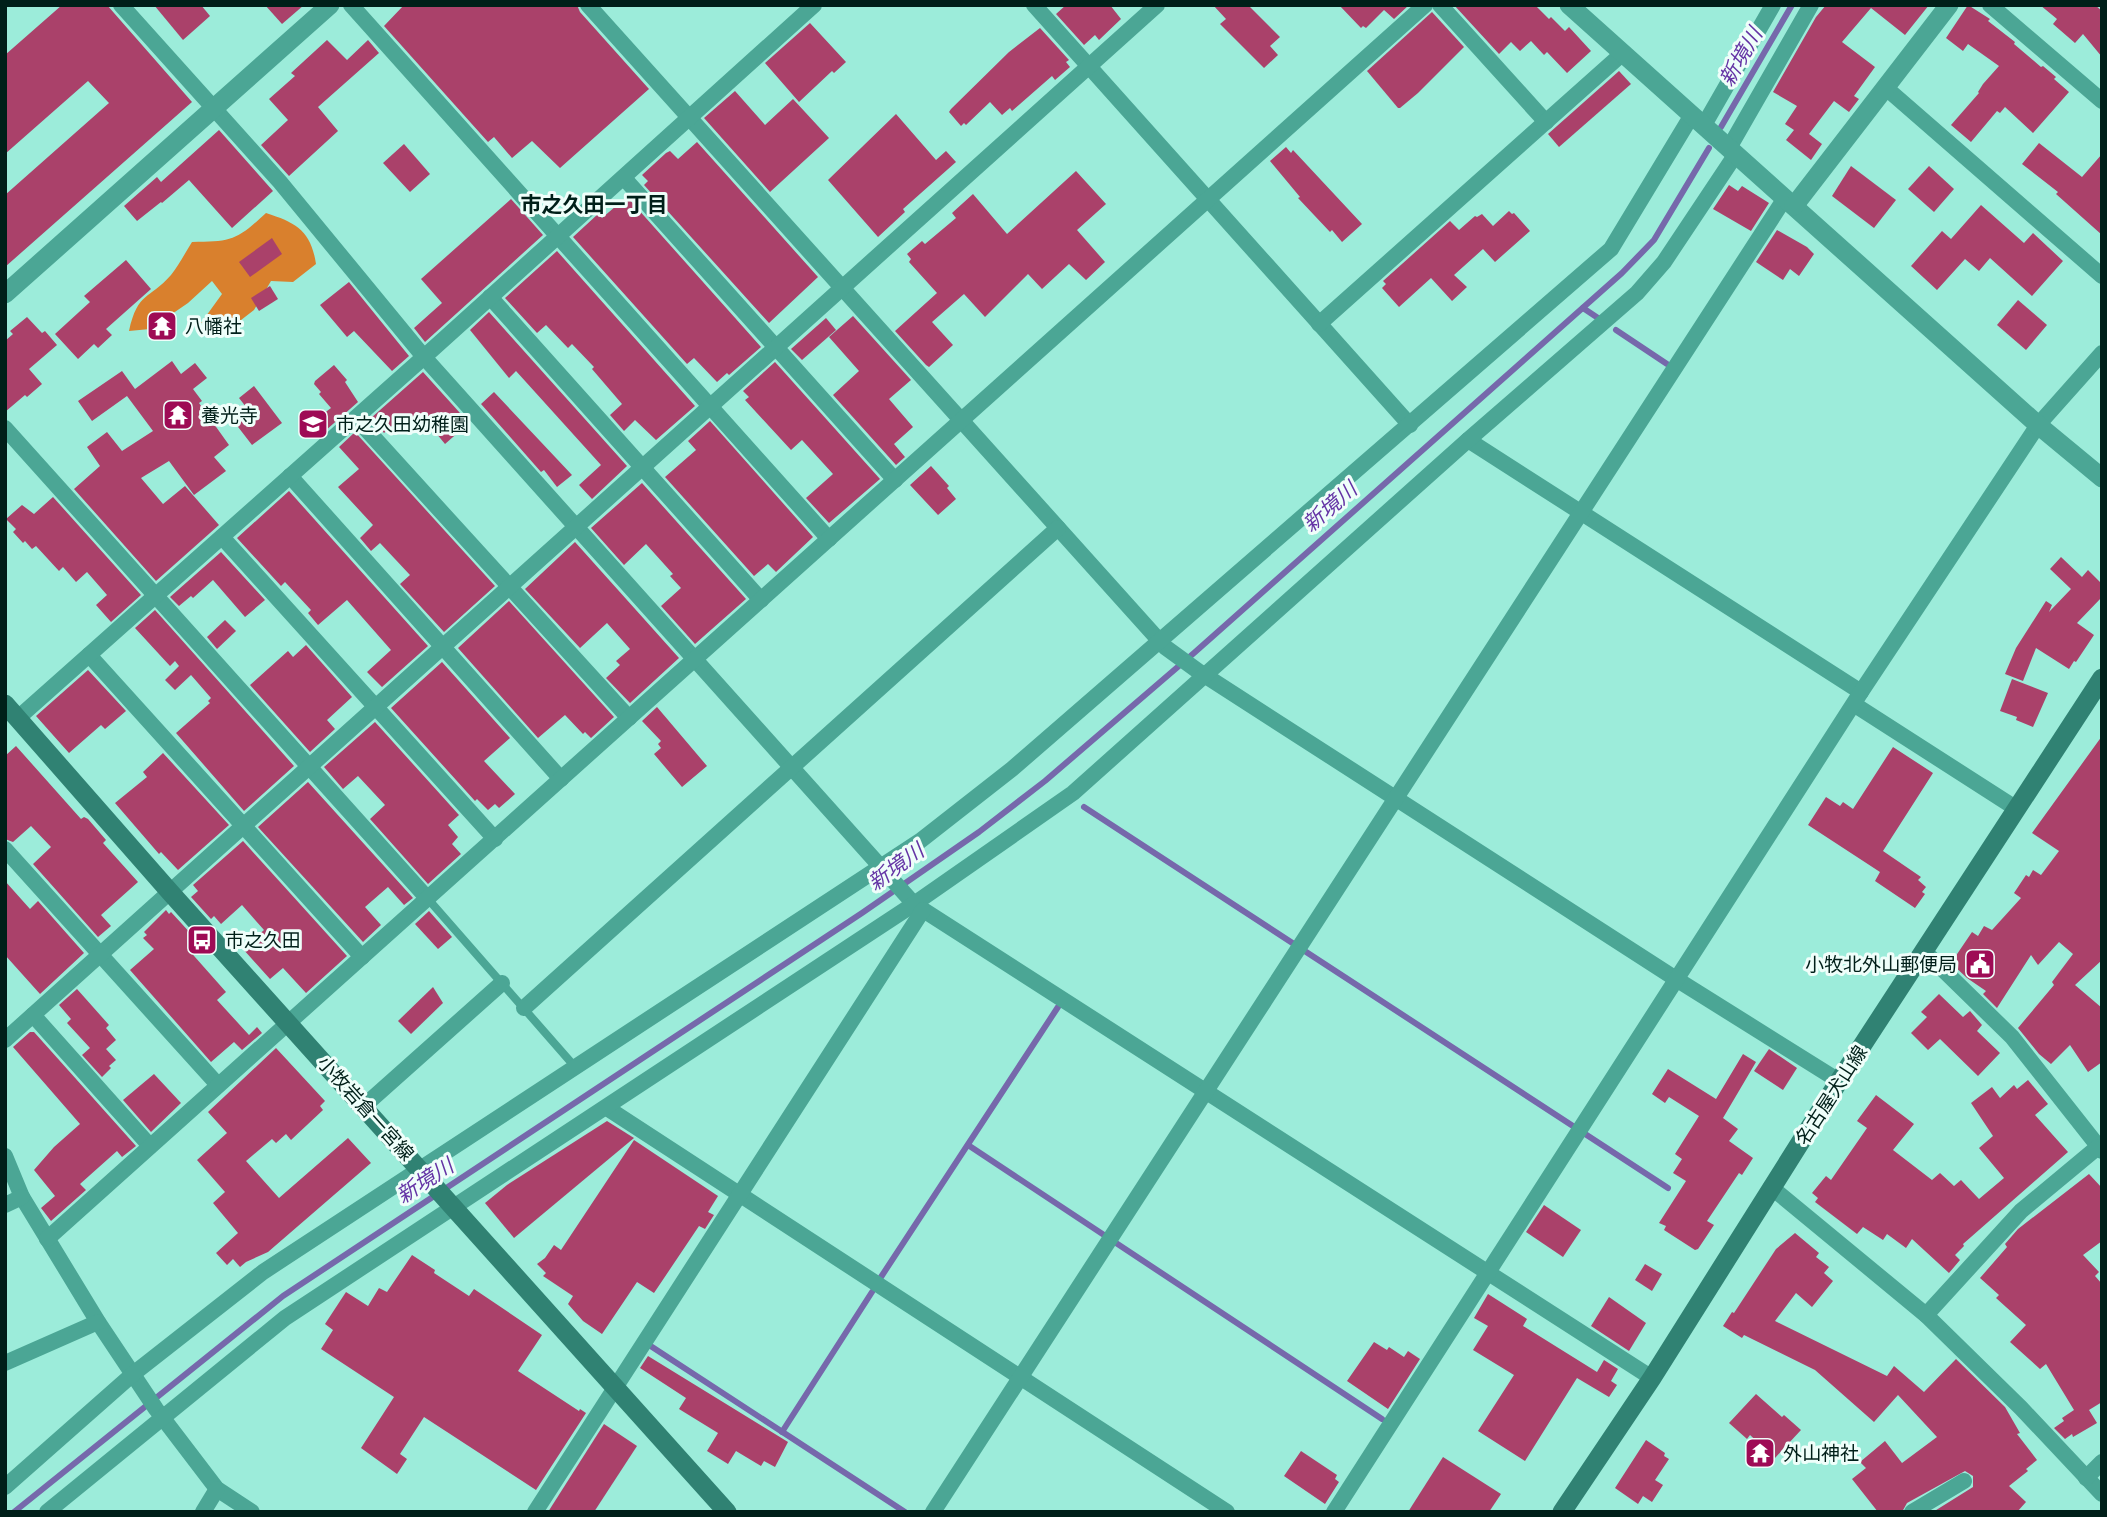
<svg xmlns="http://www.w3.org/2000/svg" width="2107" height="1517" font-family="'Fira Sans','Noto Sans JP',sans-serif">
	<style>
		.forest { fill: #d9802d }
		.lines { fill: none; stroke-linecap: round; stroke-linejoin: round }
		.stream { stroke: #7668ab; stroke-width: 6 }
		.building { fill: #aa416a }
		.service { stroke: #4ba695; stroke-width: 8 }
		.minor { stroke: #4ba695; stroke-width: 16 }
		.tertiary { stroke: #4ba695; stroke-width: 19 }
		.secondary { stroke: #308273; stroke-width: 19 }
		.labels { text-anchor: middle; stroke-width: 6; stroke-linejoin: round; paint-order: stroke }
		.poi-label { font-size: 19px; fill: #001f19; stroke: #effefa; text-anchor: start }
		.street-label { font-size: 19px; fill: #001f19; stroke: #effefa }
		.water-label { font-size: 21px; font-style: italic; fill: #6434a5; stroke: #effefa }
		.neighbourhood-label { font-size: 21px; font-weight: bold; fill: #001f19; stroke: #effefa }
	</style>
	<rect width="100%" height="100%" fill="#9cecda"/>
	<path class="forest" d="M266,213C297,223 311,231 316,264L293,282L271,281L254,310L232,327L201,323L222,294L212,281L188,303L150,329L129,331C138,291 149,300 171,275C179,265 185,253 192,242C232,242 237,240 266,213Z"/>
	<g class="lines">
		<g class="stream">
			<polyline points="1721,127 1792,5"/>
			<polyline points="1583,308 1598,318"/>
			<polyline points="1616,330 1667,364"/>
			<polyline points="1084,807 1668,1188"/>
			<polyline points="968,1145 1382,1419"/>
			<polyline points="881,1277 1058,1007"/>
			<polyline points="646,1343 905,1512"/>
			<polyline points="782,1432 872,1292"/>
			<polyline points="14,1512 283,1296 862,913 979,832 1045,781 1194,653 1622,273 1654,240 1709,148"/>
		</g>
	</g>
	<g class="building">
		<polygon points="62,5 107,5 192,102 5,267 5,195 109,103 88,81 5,154 5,55"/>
		<polygon points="154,5 201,5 210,16 183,40"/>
		<polygon points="265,5 304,5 282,24"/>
		<polygon points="404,5 577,5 580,12 649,89 560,168 532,141 512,158 494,137 488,142 384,26"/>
		<polygon points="1066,5 1110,5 1121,19 1099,40 1095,35 1084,45 1056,14"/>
		<polygon points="1213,5 1248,5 1280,37 1270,46 1278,55 1264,68 1220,24 1226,19"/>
		<polygon points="1339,5 1409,5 1394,19 1384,10 1366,28 1363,26 1361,28"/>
		<polygon points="1454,5 1535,5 1549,19 1551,17 1565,31 1569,27 1591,51 1567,73 1547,52 1544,55 1531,41 1520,51 1511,42 1499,54"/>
		<polygon points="1826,5 1929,5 1905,35 1871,8 1842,42 1875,67 1854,96 1859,99 1849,112 1834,101 1809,134 1822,144 1811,160 1786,140 1794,130 1785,124 1797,106 1773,92 1816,17"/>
		<polygon points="1968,5 1990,19 1988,21 2015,42 2014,44 2041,67 2043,66 2056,77 2054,79 2069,92 2033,133 2005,107 2000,113 1997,111 1971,142 1951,125 1979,93 1978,92 1983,84 1999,66 1968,44 1963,51 1946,38"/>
		<polygon points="2040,5 2095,5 2102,11 2102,57 2083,34 2075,43 2053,24 2057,19"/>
		<polygon points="1432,12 1464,47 1418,93 1400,108 1398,108 1367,71"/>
		<polygon points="810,23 846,62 834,73 832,71 799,102 765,63"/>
		<polygon points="1040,28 1069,60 1066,62 1070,67 1055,80 1052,76 1012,111 1010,108 1002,115 990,102 966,125 964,123 961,126 949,112 951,109 1009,52"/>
		<polygon points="327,40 347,60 368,40 379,53 318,107 338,131 289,176 261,145 288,120 269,99 295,76 291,73"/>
		<polygon points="1619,71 1631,84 1559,147 1548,134"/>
		<polygon points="735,91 765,125 793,99 829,138 770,192 704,118"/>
		<polygon points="896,114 936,160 946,151 956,162 903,209 905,212 878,237 828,180"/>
		<polygon points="219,130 273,191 232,228 189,180 162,203 161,202 137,221 124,206 157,177 161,182"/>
		<polygon points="697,142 818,277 769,323 644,185 648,181 642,175 666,153 670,151 678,159"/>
		<polygon points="2039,143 2082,177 2102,154 2102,235 2056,194 2058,192 2022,164"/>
		<polygon points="404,144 430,174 410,192 383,163"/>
		<polygon points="1286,147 1291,153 1293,150 1362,224 1342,242 1332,230 1330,232 1298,198 1300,197 1270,161"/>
		<polygon points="1851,166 1896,200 1874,228 1832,196"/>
		<polygon points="1929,166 1954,189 1934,212 1908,189"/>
		<polygon points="1076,171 1106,204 1077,230 1105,262 1086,280 1069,264 1042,289 1028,274 985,317 964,294 932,322 953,345 929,367 926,365 895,331 937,293 909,262 911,259 907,254 922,241 925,244 956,218 952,213 973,194 1007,234"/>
		<polygon points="1729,185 1738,191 1742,186 1769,203 1751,231 1713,209"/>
		<polygon points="511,199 543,235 425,342 414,328 442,303 421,279"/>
		<polygon points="629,199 761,347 729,375 727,373 717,382 694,358 687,364 573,237 598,214 602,218 623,200 626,203"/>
		<polygon points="1981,205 2024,243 2033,233 2063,261 2032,296 1990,258 1979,271 1965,259 1937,290 1911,266 1942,231 1951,239"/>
		<polygon points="1509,211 1512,214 1514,213 1530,231 1495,262 1483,249 1454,275 1467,287 1452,301 1431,278 1399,307 1382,288 1386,284 1383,281 1450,221 1459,230 1475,216 1477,217 1482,214 1493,226"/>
		<polygon points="1777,230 1807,247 1814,254 1799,276 1790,269 1783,280 1756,262"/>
		<polygon points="272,238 282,254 250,277 239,262"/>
		<polygon points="557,251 695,406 656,440 635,420 624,431 610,415 622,404 592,369 594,367 572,344 568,348 546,325 537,333 505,298"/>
		<polygon points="126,260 151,289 106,329 112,335 98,348 94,344 78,359 55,334 90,302 84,296"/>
		<polygon points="349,282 409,356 392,371 354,331 347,337 320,305"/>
		<polygon points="270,286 278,299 259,311 251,298"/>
		<polygon points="2018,300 2047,325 2026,350 1997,325"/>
		<polygon points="489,312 627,466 592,499 579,485 601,465 516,371 509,378 470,330"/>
		<polygon points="853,316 911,380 889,399 913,427 894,444 905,457 896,465 833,395 859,371 829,337"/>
		<polygon points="27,317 42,333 45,331 57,345 29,369 42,384 27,397 25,395 5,412 5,341 13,334 10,331"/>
		<polygon points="826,318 836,330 802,360 791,349"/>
		<polygon points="172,361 181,374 195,363 207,378 193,389 202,401 199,403 229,445 214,457 226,471 194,495 169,461 141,478 163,504 185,486 219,525 156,581 74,489 100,466 87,447 107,432 122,451 153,431 127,396 92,421 78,401 122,371 135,389"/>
		<polygon points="775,362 880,479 829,523 806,498 833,474 802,440 791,450 745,400 749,397 743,391"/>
		<polygon points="334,365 347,380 345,382 358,402 325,431 315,420 331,408 319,394 321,392 314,384 315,381"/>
		<polygon points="423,372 469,423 445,444 431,427 422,434 405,414 384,433 371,418"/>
		<polygon points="254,386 282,423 252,445 235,423 250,412 239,398"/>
		<polygon points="494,392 572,475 557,487 544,470 541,472 481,404"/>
		<polygon points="710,421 813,537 776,572 768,564 754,576 665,477 696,450 688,441"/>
		<polygon points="355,432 495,586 444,632 400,584 410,575 380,543 371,551 360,538 373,525 338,487 359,469 339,447"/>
		<polygon points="931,466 949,486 947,488 956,499 938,515 910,485"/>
		<polygon points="642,483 746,599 695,644 661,606 681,588 670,576 673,574 646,544 624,565 591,528"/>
		<polygon points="289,491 428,646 382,687 367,672 391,650 347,600 318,625 308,613 311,610 285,582 281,586 237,538"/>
		<polygon points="53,497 141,595 111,622 96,605 107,595 87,572 76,582 63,567 59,571 36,546 32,549 25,541 23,543 13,532 16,529 6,519 22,505 34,514"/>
		<polygon points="575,542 679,658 630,703 606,678 620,665 616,661 630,649 607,623 580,648 525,589"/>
		<polygon points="221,552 265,600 245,617 213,580 193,598 191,596 179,606 170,597"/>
		<polygon points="2061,557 2082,577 2088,570 2102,584 2102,597 2077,623 2094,635 2076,662 2074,661 2069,669 2036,648 2023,681 2005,674 2016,648 2046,601 2052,605 2049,612 2071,589 2050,569"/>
		<polygon points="509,601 614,717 591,738 585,732 583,734 565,715 538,738 458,648"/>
		<polygon points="155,610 294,766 244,811 176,733 210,703 208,701 211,698 191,675 175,690 165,680 179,666 175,661 170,666 135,628"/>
		<polygon points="225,620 236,631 217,649 207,637"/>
		<polygon points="306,645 352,697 327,720 335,729 310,752 250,685 288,651 293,657"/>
		<polygon points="442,662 510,738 484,761 515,794 499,808 495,804 488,810 477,799 475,801 391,708"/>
		<polygon points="88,670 126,711 105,729 101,725 69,753 36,716"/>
		<polygon points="2012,679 2048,693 2033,727 2016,720 2017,717 2000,711"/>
		<polygon points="657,707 707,766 682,787 654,754 661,748 658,744 661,741 642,721"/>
		<polygon points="375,722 459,815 448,825 458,837 452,844 461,854 428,884 370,819 385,805 358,776 343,789 324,767"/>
		<polygon points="2102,736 2102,960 2075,985 2102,1008 2102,1062 2088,1072 2070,1045 2051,1064 2039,1054 2018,1028 2054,985 2052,982 2073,954 2059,942 2038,965 2031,955 1997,1008 1983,994 1986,991 1967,978 1951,963 1972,932 1978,936 1984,926 1992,930 2021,898 2014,893 2026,875 2029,877 2033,870 2041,875 2059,851 2032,833"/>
		<polygon points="16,746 81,819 84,817 88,819 106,840 103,843 138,882 101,915 111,926 98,937 33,864 51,847 31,826 13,842 5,839 5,756"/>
		<polygon points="1893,747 1933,773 1883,851 1921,877 1918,880 1926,887 1922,892 1925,894 1915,908 1875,881 1880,872 1808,825 1826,797 1840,806 1843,802 1853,809"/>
		<polygon points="163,753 229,825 178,870 161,852 159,854 115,803 147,777 143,772"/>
		<polygon points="308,782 413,898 404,905 388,887 365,907 381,925 363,942 258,827"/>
		<polygon points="243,841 347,956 306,993 283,968 270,979 243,949 264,930 242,905 221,924 214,916 211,919 191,897 198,891 193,885"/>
		<polygon points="5,881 30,909 38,901 84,953 40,994 5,955"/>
		<polygon points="166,910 169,914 171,912 193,936 190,939 193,942 187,948 226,992 217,1000 249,1035 257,1027 262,1033 242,1050 234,1042 211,1062 130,970 154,949 143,938 147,935 144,932"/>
		<polygon points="429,911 452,937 438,949 415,924"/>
		<polygon points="433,987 443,1003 411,1034 398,1021"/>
		<polygon points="77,989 109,1025 106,1028 116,1040 106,1049 116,1060 109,1066 111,1068 102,1077 82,1055 90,1048 67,1023 71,1019 59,1005"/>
		<polygon points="1939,994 1963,1017 1970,1011 1982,1025 1977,1031 2000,1053 1978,1076 1940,1039 1928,1050 1911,1033 1927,1017 1921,1012"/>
		<polygon points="30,1032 34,1032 136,1146 122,1157 117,1151 80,1184 86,1190 51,1221 41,1208 55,1196 34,1170 54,1147 80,1124 13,1047"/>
		<polygon points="276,1048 325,1101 320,1106 323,1110 291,1140 286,1134 276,1143 272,1139 246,1161 279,1198 348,1138 371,1163 268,1252 246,1262 240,1267 233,1259 227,1265 216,1253 238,1233 213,1203 225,1192 197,1160 227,1133 208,1112"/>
		<polygon points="1769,1049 1797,1068 1783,1090 1754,1071"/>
		<polygon points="1743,1054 1756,1062 1723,1118 1738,1129 1729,1141 1753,1158 1742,1175 1739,1173 1707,1221 1714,1225 1698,1249 1695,1250 1664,1230 1666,1226 1659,1223 1686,1181 1673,1173 1682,1159 1675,1154 1699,1116 1669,1097 1665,1103 1652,1094 1668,1069 1716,1099"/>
		<polygon points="154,1074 181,1103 151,1132 123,1100"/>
		<polygon points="2028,1080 2048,1104 2035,1115 2068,1152 1963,1244 1964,1246 1955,1255 1960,1260 1949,1273 1912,1239 1906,1248 1887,1234 1883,1240 1863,1227 1857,1234 1815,1202 1818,1198 1812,1193 1826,1176 1831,1180 1867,1128 1857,1121 1876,1095 1914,1124 1893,1150 1932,1180 1940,1173 1954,1186 1961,1180 1979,1199 2004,1178 1979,1148 1993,1136 1971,1103 1992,1087 2000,1098 2014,1085 2017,1089"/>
		<polygon points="607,1121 634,1138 514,1238 485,1203 507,1185"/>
		<polygon points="634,1140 718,1196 708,1212 714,1215 705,1229 699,1226 654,1293 637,1282 602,1334 583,1321 568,1304 573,1296 543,1276 546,1273 537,1264 545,1258 554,1245 561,1250"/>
		<polygon points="2089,1174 2102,1188 2102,1241 2083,1255 2099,1272 2095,1276 2102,1284 2102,1402 2089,1410 2097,1423 2073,1437 2072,1434 2065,1439 2054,1428 2064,1421 2062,1418 2074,1410 2046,1364 2040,1369 2010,1342 2026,1325 1996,1298 1999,1295 1980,1278 2007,1247 2005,1244 2018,1229"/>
		<polygon points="1544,1205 1581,1230 1563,1257 1526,1232"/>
		<polygon points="1795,1233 1819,1253 1816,1257 1829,1267 1824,1273 1833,1281 1812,1307 1796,1293 1775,1321 1887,1376 1894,1366 1924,1392 1956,1359 2005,1407 2020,1433 2017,1434 2037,1460 2026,1469 2028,1471 2009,1486 2026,1502 2017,1512 1933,1512 1973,1487 1973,1476 1965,1471 1907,1503 1902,1512 1878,1512 1852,1479 1866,1468 1860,1462 1885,1441 1902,1463 1937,1437 1898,1395 1874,1422 1815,1370 1744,1335 1742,1338 1723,1326 1732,1312 1734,1313 1776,1249"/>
		<polygon points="412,1255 435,1270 434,1273 469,1296 474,1289 542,1335 518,1371 579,1411 580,1409 586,1413 536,1490 424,1417 400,1454 407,1459 397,1474 361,1448 394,1397 321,1349 333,1330 325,1324 346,1292 368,1306 379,1288 387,1292"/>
		<polygon points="1645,1264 1662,1274 1652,1291 1635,1280"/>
		<polygon points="1488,1294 1527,1319 1523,1326 1597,1372 1604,1360 1618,1369 1611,1381 1617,1385 1609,1397 1577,1378 1525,1461 1478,1431 1514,1375 1473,1350 1488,1326 1474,1318"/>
		<polygon points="1609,1297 1646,1323 1629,1351 1591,1326"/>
		<polygon points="1374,1342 1387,1350 1389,1347 1404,1357 1408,1351 1420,1359 1388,1409 1347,1381"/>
		<polygon points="648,1356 788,1442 775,1467 764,1461 761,1466 736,1451 728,1464 707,1451 718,1433 679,1409 686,1398 640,1368"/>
		<polygon points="1756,1394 1782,1417 1784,1415 1801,1430 1775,1458 1750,1435 1747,1439 1729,1423"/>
		<polygon points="604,1424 637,1446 594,1512 548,1512"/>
		<polygon points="1646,1440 1665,1453 1664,1456 1669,1459 1655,1480 1663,1485 1652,1502 1643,1496 1638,1504 1615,1488"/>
		<polygon points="1301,1451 1337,1475 1335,1479 1339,1482 1325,1504 1284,1476"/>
		<polygon points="1443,1457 1501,1494 1489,1512 1408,1512"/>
	</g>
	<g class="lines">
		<polyline class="service" points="428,899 576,1068"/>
		<g class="minor">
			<polyline points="121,5 280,182 424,357 914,904 1652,1378"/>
			<polyline points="351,5 829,539"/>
			<polyline points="588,5 1165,647 1198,671 1676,979 1839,1081"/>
			<polyline points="1034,5 1410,425"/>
			<polyline points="1440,5 1546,122"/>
			<polyline points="1990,5 2102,101"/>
			<polyline points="1886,88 2102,276"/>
			<polyline points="1704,125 1773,5"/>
			<polyline points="1729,148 1811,5"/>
			<polyline points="624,178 895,480"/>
			<polyline points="490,297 761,600"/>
			<polyline points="1319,324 1623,53"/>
			<polyline points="356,418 629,718"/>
			<polyline points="5,428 428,899"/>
			<polyline points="1468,440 1861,692"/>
			<polyline points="290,476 561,779"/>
			<polyline points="222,537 495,839"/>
			<polyline points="89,655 362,957"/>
			<polyline points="1855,705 2017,809"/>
			<polyline points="18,718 424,357 814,5"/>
			<polyline points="5,849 218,1085"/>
			<polyline points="1925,952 2012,1037 2102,1151"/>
			<polyline points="524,1008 1058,528"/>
			<polyline points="33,1015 150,1146"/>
			<polyline points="5,1040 1157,5"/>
			<polyline points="364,1106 502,983"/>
			<polyline points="607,1108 1227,1512"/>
			<polyline points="5,1156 22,1197 98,1322 156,1409 217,1489 252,1512"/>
			<polyline points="1771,1187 1926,1315 2021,1408 2102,1494"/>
			<polyline points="5,1205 22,1197"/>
			<polyline points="47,1239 1425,5"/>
			<polyline points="1926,1315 2021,1211 2098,1147"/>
			<polyline points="5,1363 98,1322"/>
			<polyline points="2086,1478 2102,1462"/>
			<polyline points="5,1487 133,1374 263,1272 920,841 1012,769 1611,249 1692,115"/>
			<polyline points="47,1512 285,1318 914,904 1073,793 1468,440 1637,293 1664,262 1736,154"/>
			<polyline points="203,1512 217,1489"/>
			<polyline points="535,1512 923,910"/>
			<polyline points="933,1512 1785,198"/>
			<polyline points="1334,1512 1861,692 2038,425 2102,353"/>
			<polyline points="1912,1512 1964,1481"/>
		</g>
		<g class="tertiary">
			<polyline points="1569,5 2038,425 2102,478"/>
			<polyline points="1794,206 1949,5"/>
			<polyline points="5,294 330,5"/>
		</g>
		<g class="secondary">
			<polyline points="5,704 170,892 727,1512"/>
			<polyline points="1562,1512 1652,1378 1839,1081 2102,678"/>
		</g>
	</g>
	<defs>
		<g id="temple-square" transform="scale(1.575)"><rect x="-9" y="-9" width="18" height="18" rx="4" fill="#9e0b55" stroke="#effefa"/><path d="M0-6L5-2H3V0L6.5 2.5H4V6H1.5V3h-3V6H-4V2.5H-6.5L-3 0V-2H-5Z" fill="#fff"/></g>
		<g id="school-square" transform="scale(1.575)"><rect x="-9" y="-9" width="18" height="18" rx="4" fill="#9e0b55" stroke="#effefa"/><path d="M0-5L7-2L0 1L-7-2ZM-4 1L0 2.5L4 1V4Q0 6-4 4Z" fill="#fff"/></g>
		<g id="bus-square" transform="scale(1.575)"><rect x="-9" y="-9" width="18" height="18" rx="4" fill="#9e0b55" stroke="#effefa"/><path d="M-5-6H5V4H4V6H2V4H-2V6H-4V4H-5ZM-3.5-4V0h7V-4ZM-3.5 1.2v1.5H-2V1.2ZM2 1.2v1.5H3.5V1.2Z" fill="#fff"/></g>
		<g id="civic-square" transform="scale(1.575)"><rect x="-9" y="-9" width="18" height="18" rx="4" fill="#9e0b55" stroke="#effefa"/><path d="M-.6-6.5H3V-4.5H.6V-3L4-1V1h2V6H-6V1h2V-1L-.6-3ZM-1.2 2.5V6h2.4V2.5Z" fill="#fff"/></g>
	</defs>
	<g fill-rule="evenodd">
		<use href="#temple-square" x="162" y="326"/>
		<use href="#temple-square" x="178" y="415"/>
		<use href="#school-square" x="313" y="424"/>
		<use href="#bus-square" x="202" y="940"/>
		<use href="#civic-square" x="1980" y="964"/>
		<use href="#temple-square" x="1760" y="1453"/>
	</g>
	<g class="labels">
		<g class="poi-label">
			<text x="185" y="333">八幡社</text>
			<text x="201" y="422">養光寺</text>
			<text x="336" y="431">市之久田幼稚園</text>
			<text x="225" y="947">市之久田</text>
			<text x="1957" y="971" text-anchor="end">小牧北外山郵便局</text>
			<text x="1783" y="1460">外山神社</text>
		</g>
		<g class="street-label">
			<text transform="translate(1831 1095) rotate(-57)" y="7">名古屋犬山線</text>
			<text transform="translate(366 1108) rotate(48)" y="7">小牧岩倉一宮線</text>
		</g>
		<g class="water-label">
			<text transform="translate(1741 57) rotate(-60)" y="7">新境川</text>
			<text transform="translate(1330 507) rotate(-41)" y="7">新境川</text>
			<text transform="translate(896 867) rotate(-36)" y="7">新境川</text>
			<text transform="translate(425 1181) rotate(-33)" y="7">新境川</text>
		</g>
		<g class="neighbourhood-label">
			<text x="594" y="212">市之久田一丁目</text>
		</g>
	</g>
	<rect width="2107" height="1517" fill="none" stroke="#001f19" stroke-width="14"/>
</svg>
